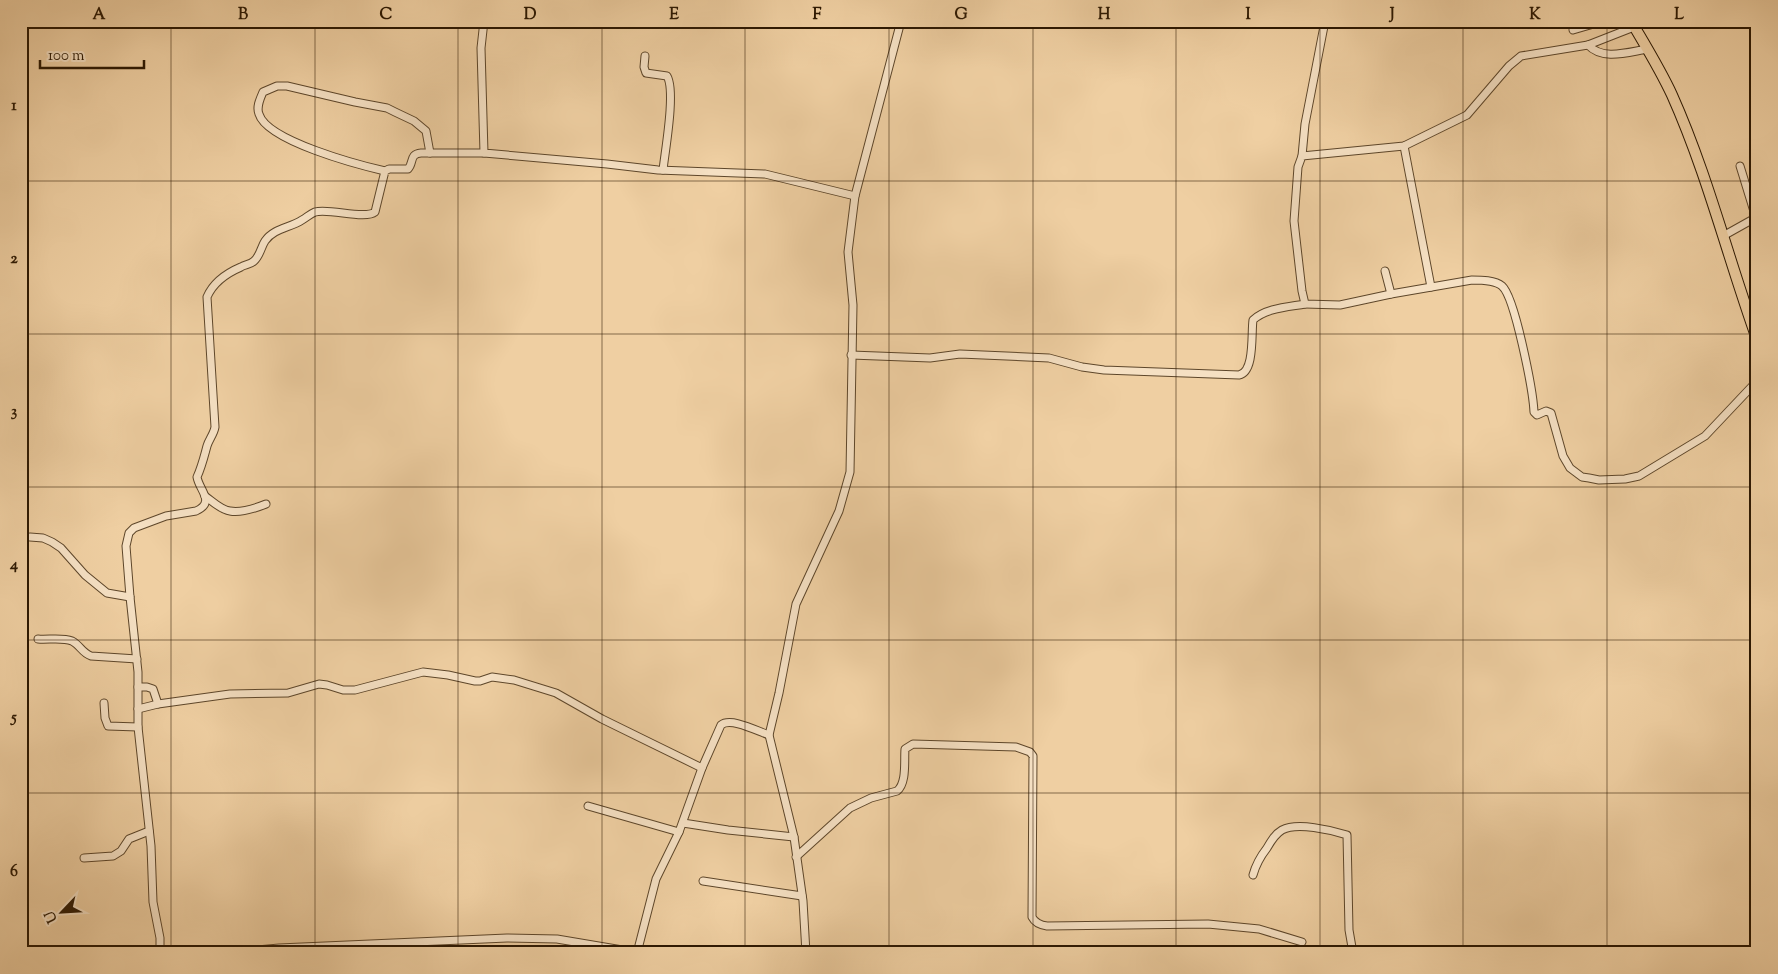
<svg xmlns="http://www.w3.org/2000/svg" width="1778" height="974" font-family="'Sorts Mill Goudy',serif">
	<style>
		.lines { fill: none; stroke-linecap: round; stroke-linejoin: round }
		.street-casing { stroke: #5d462a; stroke-width: 9 }
		.primary-casing { stroke: #2c1802; stroke-width: 12 }
		.street { stroke: #f5e0c3; stroke-width: 7 }
		.primary { stroke: #efcfa2; stroke-width: 10 }
		.grid { fill: none; stroke: #2c1802; stroke-width: 1; stroke-opacity: 0.55 }
		.neatline { fill: none; stroke: #2c1802; stroke-width: 2 }
		.grid-label { font-size: 16px; text-anchor: middle; font-weight: bold; fill: #2c1802 }
	</style>
	<rect width="100%" height="100%" fill="#efcfa2"/>
	<filter id="stains"><feTurbulence type="fractalNoise" baseFrequency=".004" numOctaves="4"/><feColorMatrix values="0 0 0 0 .2 0 0 0 0 .09 0 0 0 0 .02 0 0 0 .5 -.17"/></filter>
	<radialGradient id="worn" r=".72"><stop offset=".6" stop-color="#630" stop-opacity="0"/><stop offset="1" stop-color="#630" stop-opacity=".3"/></radialGradient>
	<g class="lines">
		<g class="street-casing">
			<g id="street">
				<polyline points="484,21 481,48 484,153 607,164 658,170 765,174 855,196"/>
				<path d="M1634,27L1588,45L1521,56L1509,66L1467,115L1404,146L1302,156L1298,167L1294,221L1302,291L1305,304L1340,305L1391,294L1472,280C1481,280 1495,280 1502,286C1515,297 1533,391 1534,412L1537,415L1546,411L1551,413L1563,456L1570,468L1582,477L1589,478L1599,480L1625,479L1639,476L1705,436L1757,381"/>
				<polyline points="1573,30 1604,21"/>
				<path d="M1588,45C1603,61 1628,52 1648,49"/>
				<path d="M645,56L644,67L646,73L667,76C676,91 665,151 663,170"/>
				<polyline points="1404,146 1431,287"/>
				<polyline points="1302,156 1305,124 1325,21"/>
				<polyline points="1740,166 1756,218"/>
				<path d="M385,171C359,165 267,141 259,114C256,107 260,99 263,92L277,86H287L355,102L387,108L395,112L414,121L426,131L430,153"/>
				<polyline points="1723,236 1757,217"/>
				<polyline points="1385,271 1391,294"/>
				<path d="M851,355L930,358L960,354L1049,358L1082,367L1104,370L1239,375C1255,372 1251,333 1253,320C1266,308 1288,307 1305,304"/>
				<path d="M205,496C212,501 221,510 230,511C241,513 256,508 266,504"/>
				<polyline points="30,537 43,538 52,542 61,548 85,575 107,593 130,597"/>
				<path d="M38,639C48,640 62,637 72,641C80,645 82,653 91,656L137,659"/>
				<polyline points="138,687 147,687 153,689 158,704"/>
				<polyline points="104,703 105,718 108,726 138,727"/>
				<polyline points="138,709 158,704 230,694 288,693 319,684 327,685 343,690 355,690 423,672 448,675 475,681 480,681 492,677 514,680 556,693 602,719 702,768"/>
				<polyline points="588,806 679,832"/>
				<polyline points="683,823 728,830 794,837"/>
				<path d="M796,857L850,808L871,798L897,791C907,783 904,761 905,749L913,744L1016,747L1030,752L1033,756L1032,917C1035,923 1040,925 1047,926L1208,924L1259,929L1302,942"/>
				<polyline points="84,858 113,856 121,851 129,839 149,831"/>
				<path d="M1253,875C1256,864 1260,857 1267,848C1271,841 1275,834 1282,830C1297,822 1331,830 1347,835L1349,930L1353,953"/>
				<polyline points="703,881 802,896"/>
				<path d="M160,951V938L153,902L151,846L138,727V672L130,597L126,546L129,533L134,528L166,516L196,511C216,502 199,490 197,477C202,466 204,457 207,446C209,439 214,434 215,427L207,297C213,283 227,273 241,267C245,264 250,265 254,261C260,256 261,247 265,241C274,228 290,228 302,220C306,218 310,214 315,212C330,208 365,220 375,212L385,171L389,169H408C414,163 409,154 421,153H484"/>
				<polyline points="156,953 179,950 235,952 279,948 507,938 557,939 640,953"/>
				<path d="M637,953L656,879L679,832L702,768L721,725C731,717 757,731 769,735"/>
				<polyline points="806,953 803,901 794,837 769,735 779,693 796,604 839,511 850,472 853,305 848,252 855,196 901,21"/>
			</g>
		</g>
		<g class="primary-casing">
			<path id="primary" d="M1631,21C1645,45 1660,69 1672,95C1707,173 1728,258 1757,339"/>
		</g>
		<use href="#street" class="street"/>
		<use href="#primary" class="primary"/>
	</g>
	<path class="grid" d="M171,21V953M315,21V953M458,21V953M602,21V953M745,21V953M889,21V953M1033,21V953M1176,21V953M1320,21V953M1463,21V953M1607,21V953M21,181H1757M21,334H1757M21,487H1757M21,640H1757M21,793H1757"/>
	<rect width="1778" height="974" fill="none" stroke="#efcfa2" stroke-width="55"/>
	<g transform="translate(62 912) rotate(245)" stroke="#f5e0c3" stroke-width="4" paint-order="stroke">
	<path d="M0-4L9 19L0 12L-9 19Z" fill="#2c1802"/>
	<text y="-8" font-size="14" font-weight="bold" text-anchor="middle" fill="#2c1802">U</text>
	</g>
	<path d="M40 60v8h104v-8" fill="none" stroke="#2c1802" stroke-width="2.5"/>
	<text x="48" y="60" font-size="15" fill="#2c1802" stroke="#f5e0c3" stroke-width="4" paint-order="stroke">100 m</text>
	<rect x="28" y="28" width="1722" height="918" class="neatline"/>
	<g class="grid-label">
		<text x="99" y="19">A</text>
		<text x="243" y="19">B</text>
		<text x="386" y="19">C</text>
		<text x="530" y="19">D</text>
		<text x="674" y="19">E</text>
		<text x="817" y="19">F</text>
		<text x="961" y="19">G</text>
		<text x="1104" y="19">H</text>
		<text x="1248" y="19">I</text>
		<text x="1392" y="19">J</text>
		<text x="1535" y="19">K</text>
		<text x="1679" y="19">L</text>
		<text x="14" y="110">1</text>
		<text x="14" y="263">2</text>
		<text x="14" y="416">3</text>
		<text x="14" y="569">4</text>
		<text x="14" y="722">5</text>
		<text x="14" y="876">6</text>
	</g>
	<rect width="100%" height="100%" filter="url(#stains)"/>
	<rect width="100%" height="100%" fill="url(#worn)"/>
</svg>
